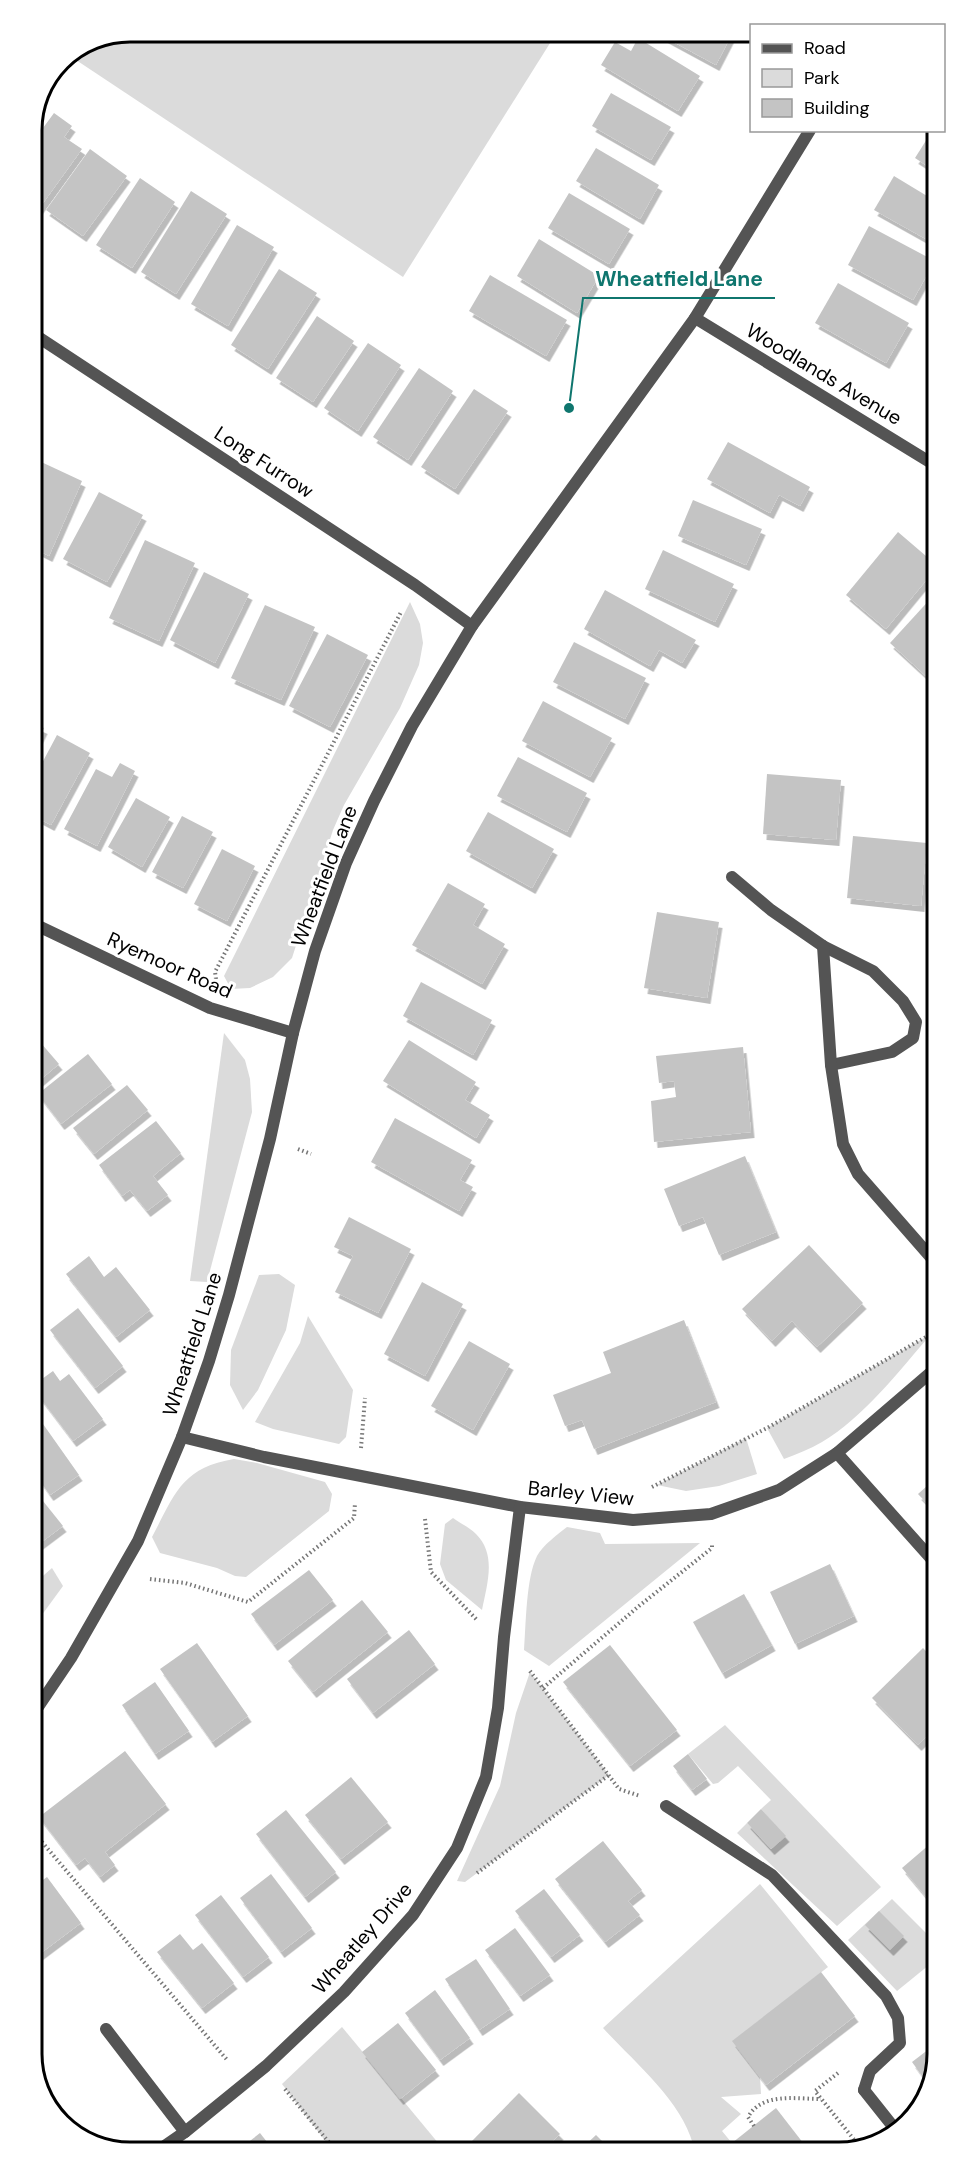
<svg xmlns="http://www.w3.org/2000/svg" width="969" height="2184" font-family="'DM Sans',sans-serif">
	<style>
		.green { fill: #dbdbdb }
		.building { fill: #c4c4c4; filter: url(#shadow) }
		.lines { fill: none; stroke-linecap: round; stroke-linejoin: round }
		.path { stroke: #767676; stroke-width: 4; stroke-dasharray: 1.5 3; stroke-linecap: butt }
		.lane { stroke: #545454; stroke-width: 12 }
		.street { stroke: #545454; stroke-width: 12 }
		.labels { text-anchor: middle; stroke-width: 6; stroke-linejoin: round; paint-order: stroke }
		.street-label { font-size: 20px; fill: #000; stroke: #fff }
		.rim { fill: none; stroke: #000; stroke-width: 3 }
		.leader { fill: none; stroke: #0f766e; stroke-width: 2 }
		.callout-dot { fill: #0f766e; stroke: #fff; stroke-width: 2 }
		.callout-label { font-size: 21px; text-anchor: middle; font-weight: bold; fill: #0f766e; stroke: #fff; stroke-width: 6; stroke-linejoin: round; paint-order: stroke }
	</style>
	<defs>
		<filter id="shadow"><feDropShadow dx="3.5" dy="6" stdDeviation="0" flood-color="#0004"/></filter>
	</defs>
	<rect width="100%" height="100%" fill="#fff"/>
	<g class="green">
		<polygon points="131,32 557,32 403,277 70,56"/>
		<polygon points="410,602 420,624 423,643 419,665 400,708 344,805 333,830 292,958 273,977 250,988 231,989 224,976"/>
		<polygon points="224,1033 245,1060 250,1079 252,1112 207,1282 190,1281"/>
		<polygon points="279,1274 295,1285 286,1330 258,1390 243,1410 230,1385 231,1350 259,1275"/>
		<polygon points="308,1316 353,1390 346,1437 339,1444 273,1429 255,1422 300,1343"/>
		<path d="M931,1334C900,1370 863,1418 822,1442C810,1449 797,1454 784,1459L767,1428Z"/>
		<polygon points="746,1438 757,1474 719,1486 686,1491 657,1485"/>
		<path d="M234,1459L257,1463L325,1482L332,1494L329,1511L246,1577L235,1576L217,1568L160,1553L152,1537C175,1494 181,1468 234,1459Z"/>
		<path d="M453,1518C460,1523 470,1528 476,1534C497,1555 487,1584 482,1610L446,1580L440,1564L445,1524Z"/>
		<path d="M567,1527L600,1533L605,1544L700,1543L549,1666L524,1650C526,1624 526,1578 537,1556C543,1545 557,1535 567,1527Z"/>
		<polygon points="52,1568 63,1586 36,1623 36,1582"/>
		<polygon points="530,1672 609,1775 465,1882 457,1881 500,1786 516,1713"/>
		<polygon points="725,1725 881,1887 837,1926 737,1833 747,1823 771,1849 785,1836 761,1809 771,1800 738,1766 718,1783 713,1784 688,1754"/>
		<path d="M760,1884L828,1967L733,2041L760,2077L761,2094L721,2097L741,2114L722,2131L736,2148H688L693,2144C681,2100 633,2061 603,2028Z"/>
		<polygon points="892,1899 937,1944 937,1972 929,1965 897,1991 848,1940"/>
		<polygon points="342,2027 444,2150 333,2151 282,2084"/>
	</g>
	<g class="building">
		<polygon points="655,32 733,32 716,65"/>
		<polygon points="638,38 700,76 678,111 601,65 615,42 631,51"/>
		<polygon points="611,93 671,127 651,160 592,126"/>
		<polygon points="54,113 72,126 64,137 82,149 38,210 32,206 32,143"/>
		<polygon points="932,131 932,169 915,158"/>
		<polygon points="596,148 659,185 640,219 576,181"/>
		<polygon points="90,149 127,176 83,236 46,210"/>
		<polygon points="894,176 932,199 933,243 874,210"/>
		<polygon points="140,178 175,202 132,268 96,245"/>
		<polygon points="191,191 227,214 176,294 141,272"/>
		<polygon points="569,193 630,229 609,264 548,228"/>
		<polygon points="237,225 274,247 228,326 191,304"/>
		<polygon points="869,226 933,260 933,264 913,300 848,265"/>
		<polygon points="539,239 599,276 577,313 517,276"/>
		<polygon points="279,269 317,293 268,369 231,345"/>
		<polygon points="490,275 567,320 546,356 469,311"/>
		<polygon points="838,283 909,323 886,363 815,323"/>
		<polygon points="317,316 354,341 313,402 276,378"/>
		<polygon points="368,343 401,365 358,431 324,408"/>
		<polygon points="419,368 453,391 408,460 373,437"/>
		<polygon points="474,389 508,411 455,489 421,467"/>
		<polygon points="728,442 810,487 800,506 779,495 770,513 707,479"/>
		<polygon points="37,460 82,481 49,556 33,548 33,470"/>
		<polygon points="99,492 143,515 107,582 63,559"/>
		<polygon points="693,500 762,529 746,565 678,536"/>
		<polygon points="898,532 933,562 933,572 886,629 846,595"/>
		<polygon points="145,540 195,563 159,641 109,618"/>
		<polygon points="663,550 734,584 715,622 645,589"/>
		<polygon points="204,572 249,594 215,663 170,640"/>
		<polygon points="605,590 696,640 682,663 659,650 650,666 584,629"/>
		<polygon points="933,596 934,670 927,677 890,643"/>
		<polygon points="265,605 315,627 281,700 231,678"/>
		<polygon points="327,634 368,655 330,727 289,706"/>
		<polygon points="574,642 646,678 625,719 553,682"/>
		<polygon points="543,701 612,738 590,777 522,741"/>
		<polygon points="33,723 44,728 33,751"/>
		<polygon points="57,735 90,753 51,825 34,816 33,780"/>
		<polygon points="518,757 587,793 567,832 497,796"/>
		<polygon points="120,763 135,771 97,846 64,829 96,769 112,777"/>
		<polygon points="767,774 841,780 836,840 763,834"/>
		<polygon points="136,798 170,817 142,867 108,847"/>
		<polygon points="488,812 554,849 532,888 466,851"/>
		<polygon points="182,816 213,832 183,888 152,872"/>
		<polygon points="853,836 927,843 921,906 847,898"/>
		<polygon points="222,849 255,866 227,921 194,904"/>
		<polygon points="448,883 485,904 473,925 505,944 482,984 412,945"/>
		<polygon points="657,912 719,922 707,998 644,988"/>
		<polygon points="421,982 492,1020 473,1055 403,1016"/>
		<polygon points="34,1035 59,1064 34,1085"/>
		<polygon points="409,1040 476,1082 465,1100 490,1115 476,1138 383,1081"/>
		<polygon points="743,1047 751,1132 654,1142 651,1101 676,1097 674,1081 659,1083 656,1056"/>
		<polygon points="88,1054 112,1084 61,1124 38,1094"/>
		<polygon points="127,1085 148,1110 94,1154 73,1128"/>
		<polygon points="395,1118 472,1160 460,1180 473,1187 459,1211 371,1162"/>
		<polygon points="156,1121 181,1153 153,1176 168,1195 147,1211 130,1190 122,1196 99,1165"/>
		<polygon points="745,1156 776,1232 719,1255 703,1217 679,1226 664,1189"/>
		<polygon points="349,1217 411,1249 378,1313 335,1292 353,1256 334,1247"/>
		<polygon points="809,1245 863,1303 817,1347 792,1321 772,1341 742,1309"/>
		<polygon points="89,1256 104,1277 116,1267 150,1310 116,1337 66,1274"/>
		<polygon points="422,1282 463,1304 425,1376 384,1354"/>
		<polygon points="78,1308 123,1366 95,1388 50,1330"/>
		<polygon points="684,1320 716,1402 594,1449 582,1420 565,1426 553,1395 611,1373 603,1352"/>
		<polygon points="469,1341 510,1364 473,1430 431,1406"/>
		<polygon points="53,1371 60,1381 69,1374 103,1419 73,1441 35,1391 35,1384"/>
		<polygon points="43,1424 79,1475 50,1495 35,1474 35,1430"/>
		<polygon points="936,1478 936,1513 918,1494"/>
		<polygon points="35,1491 63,1526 35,1547"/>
		<polygon points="830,1564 854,1616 795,1644 770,1592"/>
		<polygon points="309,1570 333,1600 274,1645 251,1614"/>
		<polygon points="744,1594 772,1645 722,1673 693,1622"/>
		<polygon points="362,1600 388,1632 313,1692 288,1661"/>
		<polygon points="409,1630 435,1664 373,1713 347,1679"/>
		<polygon points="197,1643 248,1716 212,1742 160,1669"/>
		<polygon points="610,1645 677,1730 630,1766 563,1682"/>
		<polygon points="923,1648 936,1662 937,1726 918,1745 872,1698"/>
		<polygon points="155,1682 189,1731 155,1754 122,1705"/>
		<polygon points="125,1751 166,1804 105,1852 115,1865 100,1877 85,1858 76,1865 39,1817"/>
		<polygon points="688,1754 707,1779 692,1790 673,1766"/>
		<polygon points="351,1777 388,1822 341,1859 305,1815"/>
		<polygon points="761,1809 786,1836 771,1849 747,1823"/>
		<polygon points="286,1810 336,1872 305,1897 256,1834"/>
		<polygon points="937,1838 937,1910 902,1868"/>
		<polygon points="603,1841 642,1890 628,1901 640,1915 605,1942 555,1879"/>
		<polygon points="271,1874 312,1928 281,1952 240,1898"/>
		<polygon points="47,1877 81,1923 37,1956 36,1885"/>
		<polygon points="544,1889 580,1935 551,1957 515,1911"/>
		<polygon points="221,1895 269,1957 243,1977 195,1915"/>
		<polygon points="879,1911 904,1936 890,1950 865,1925"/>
		<polygon points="515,1928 550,1975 520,1996 485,1950"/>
		<polygon points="180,1934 193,1950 202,1943 234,1983 202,2008 157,1952"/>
		<polygon points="476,1959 510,2009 479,2030 445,1979"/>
		<polygon points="821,1972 855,2016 766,2085 732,2041"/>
		<polygon points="435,1990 470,2038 440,2060 405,2013"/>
		<polygon points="398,2023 436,2070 400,2099 362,2052"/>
		<polygon points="929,2049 936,2058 928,2084 912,2062"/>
		<polygon points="519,2093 560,2134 544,2149 481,2150 472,2141"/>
		<polygon points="776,2108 807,2148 736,2148 732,2143"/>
		<polygon points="260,2133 274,2151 237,2151"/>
		<polygon points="596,2135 610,2149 581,2149"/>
	</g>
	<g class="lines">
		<g class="path">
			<polyline points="216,979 215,972 401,612"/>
			<polyline points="298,1149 311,1154"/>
			<polyline points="361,1448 365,1398"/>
			<polyline points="652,1487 767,1428 931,1334 936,1335"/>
			<polyline points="425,1519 431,1572 478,1621"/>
			<polyline points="150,1579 185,1583 248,1602 354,1518 355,1503"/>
			<polyline points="530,1671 619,1789 640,1796"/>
			<polyline points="543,1688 639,1606 712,1548 712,1543"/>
			<polyline points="36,1835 228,2061"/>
			<polyline points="477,1873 609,1775"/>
			<polyline points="838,2073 815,2091 860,2147"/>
			<polyline points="285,2089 336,2151"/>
			<path d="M754,2126L748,2117C762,2092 796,2099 821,2099"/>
		</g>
		<polyline class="lane" points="666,1806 772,1875 886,1996 898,2018 900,2043 870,2071 864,2090"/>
		<g class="street">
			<polyline points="695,318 933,464"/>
			<polyline points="32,333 415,585 472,626"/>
			<polyline points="732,877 771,910 823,946 873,971 903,1001 916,1022 913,1038 892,1052 831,1065"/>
			<polyline points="34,924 210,1008 293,1033"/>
			<polyline points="823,946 831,1065 843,1144 858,1174 935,1262"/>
			<polyline points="182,1437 264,1457 520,1507 633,1520 711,1514 779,1490 837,1453 936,1368"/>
			<polyline points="837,1453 936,1564"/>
			<polyline points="36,1710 71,1658 138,1541 182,1437 209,1361 229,1295 270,1139 293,1033 315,951 346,863 374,801 412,726 472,626 695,318 810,130"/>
			<polyline points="106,2029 185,2132"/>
			<polyline points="864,2090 895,2129"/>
			<polyline points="156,2152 185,2132 266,2066 344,1992 413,1915 457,1848 486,1777 498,1708 504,1637 520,1507"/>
		</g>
	</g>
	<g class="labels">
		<g class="street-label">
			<text transform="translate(824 374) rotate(31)" y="7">Woodlands Avenue</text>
			<text transform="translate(264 462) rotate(33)" y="7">Long Furrow</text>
			<text transform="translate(324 876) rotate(-69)" y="7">Wheatfield Lane</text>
			<text transform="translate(170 965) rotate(24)" y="7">Ryemoor Road</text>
			<text transform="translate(192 1344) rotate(-72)" y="7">Wheatfield Lane</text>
			<text transform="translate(581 1493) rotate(6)" y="7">Barley View</text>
			<text transform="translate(362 1938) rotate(-49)" y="7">Wheatley Drive</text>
		</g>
	</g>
	<path d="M0 0H969V2184H0ZM130 42H839A88 88 0 0 1 927 130V2054A88 88 0 0 1 839 2142H130A88 88 0 0 1 42 2054V130A88 88 0 0 1 130 42Z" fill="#fff" fill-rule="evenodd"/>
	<path class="rim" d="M130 42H839A88 88 0 0 1 927 130V2054A88 88 0 0 1 839 2142H130A88 88 0 0 1 42 2054V130A88 88 0 0 1 130 42Z"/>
	<path class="leader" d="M569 408L583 298H775"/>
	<circle class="callout-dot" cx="569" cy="408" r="6"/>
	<g class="callout-label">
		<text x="679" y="286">Wheatfield Lane</text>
	</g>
	<rect x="750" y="24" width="195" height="108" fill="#ffffff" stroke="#999999" stroke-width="1.5"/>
	<rect x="762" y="44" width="30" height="9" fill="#545454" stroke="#999999" stroke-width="1.5"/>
	<text x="804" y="54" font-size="18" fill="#000000">Road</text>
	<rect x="762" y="69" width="30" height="18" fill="#dbdbdb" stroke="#999999" stroke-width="1.5"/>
	<text x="804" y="84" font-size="18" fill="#000000">Park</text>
	<rect x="762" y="99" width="30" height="18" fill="#c4c4c4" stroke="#999999" stroke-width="1.5"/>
	<text x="804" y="114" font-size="18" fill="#000000">Building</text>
</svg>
